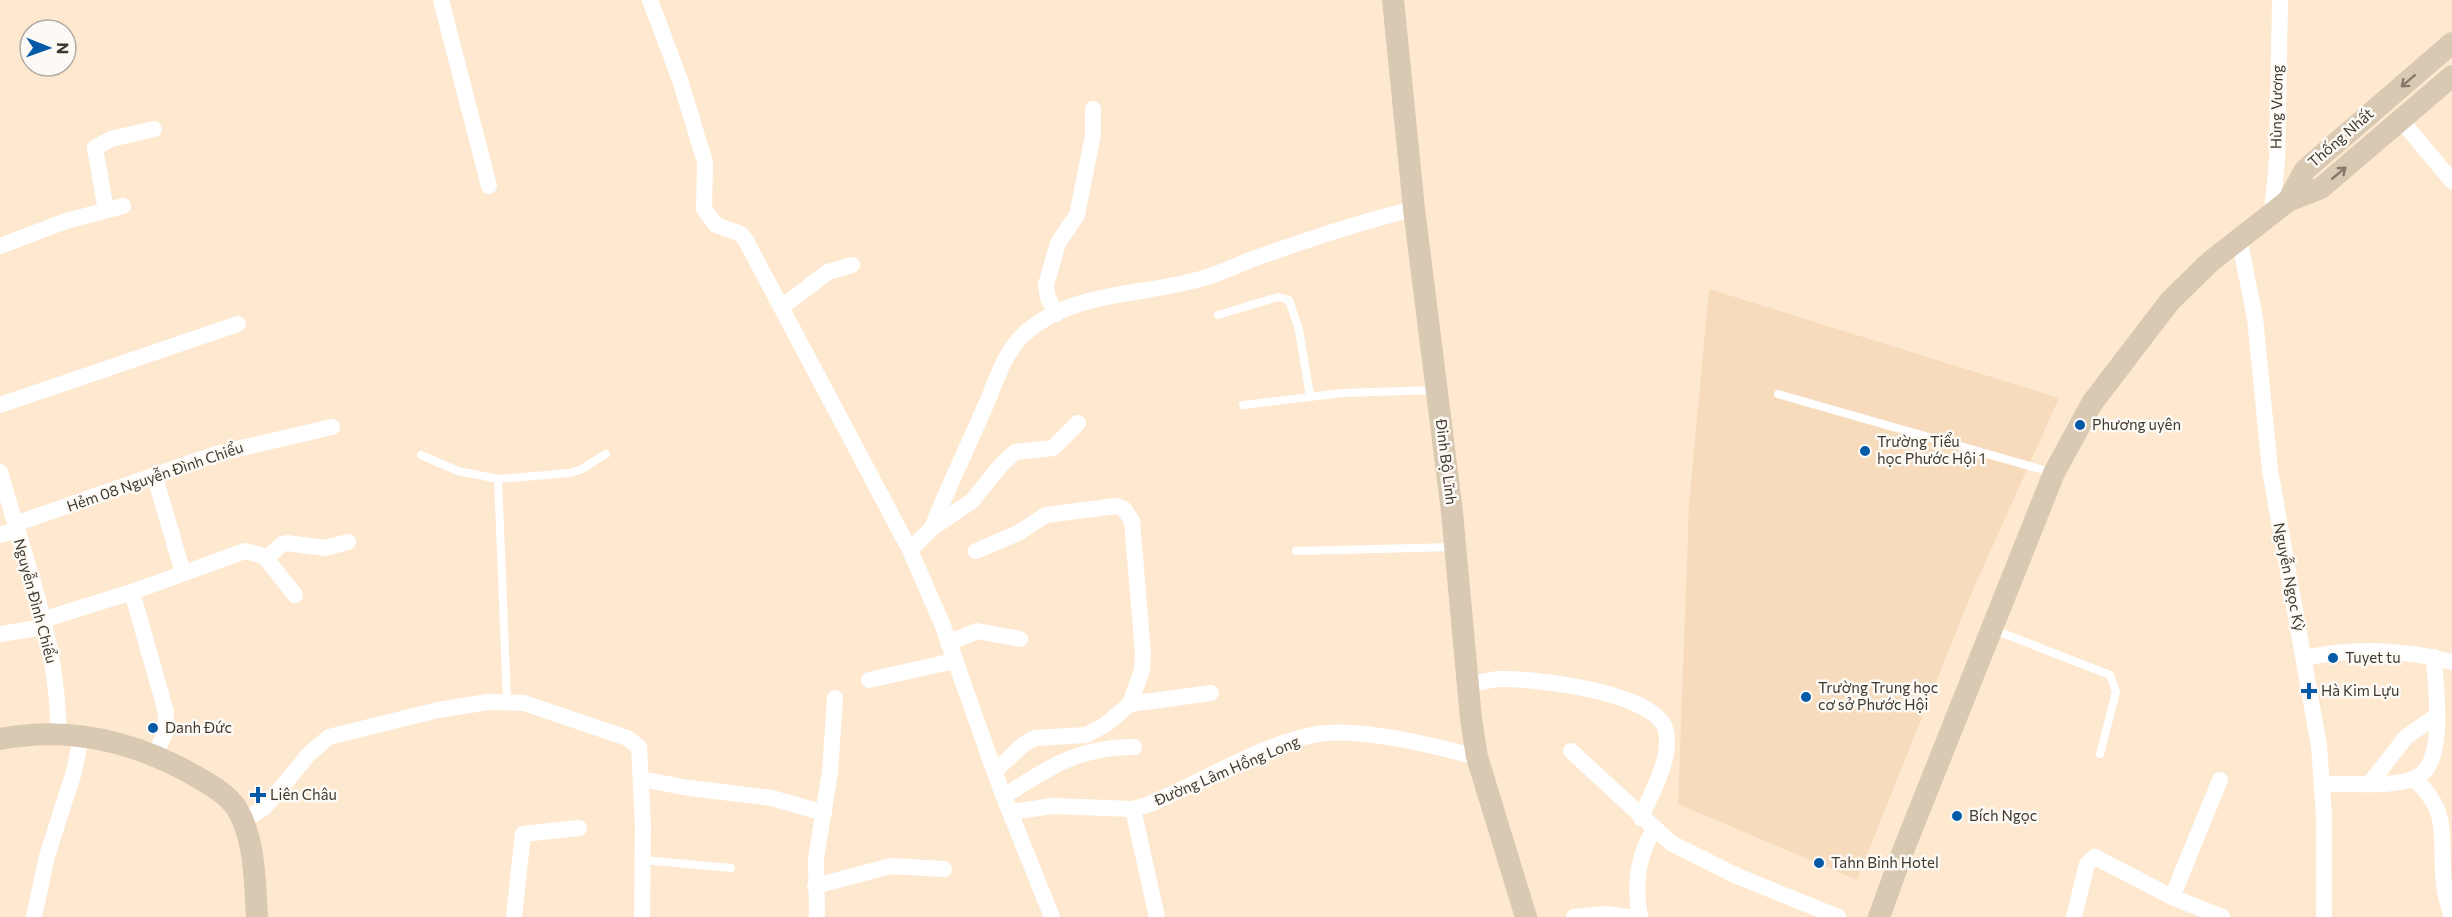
<svg xmlns="http://www.w3.org/2000/svg" width="2452" height="917" font-family="Commissioner,sans-serif">
	<style>
		.built { fill: #f6dcbd }
		.lines { fill: none; stroke-linecap: round; stroke-linejoin: round }
		.lane { stroke: #fff; stroke-width: 8 }
		.street { stroke: #fff; stroke-width: 16 }
		.secondary { stroke: #d9c9b3; stroke-width: 22 }
		.oneway { stroke: #84796a }
		.poi-dot { fill: #055aa8; stroke: #fdf9f4; stroke-width: 2 }
		.labels { text-anchor: middle; stroke-width: 5; stroke-linejoin: round; paint-order: stroke }
		.street-label { font-size: 15px; fill: #3f382e; stroke: #fdf9f4 }
		.poi-label { font-size: 15px; fill: #3f382e; stroke: #fdf9f4; text-anchor: start }
	</style>
	<rect width="100%" height="100%" fill="#fee9d0"/>
	<polygon class="built" points="1709,289 2059,398 1973,590 1857,880 1678,804 1689,504"/>
	<g class="lines">
		<g class="lane">
			<polyline points="1218,315 1278,297 1289,300 1299,330 1310,396"/>
			<polyline points="1778,394 2054,473"/>
			<polyline points="1243,405 1343,393 1436,390"/>
			<polyline points="421,455 458,471 498,479 507,701"/>
			<polyline points="498,479 570,473 582,469 606,454"/>
			<polyline points="1296,551 1455,547"/>
			<polyline points="1992,629 2110,675 2116,692 2100,754"/>
			<polyline points="643,860 731,868"/>
		</g>
		<g class="street">
			<polyline points="441,0 489,186"/>
			<polyline points="650,0 680,80 705,162 704,209 716,225 741,234 746,241 910,550 943,626 1000,787 1052,917"/>
			<polyline points="2401,120 2452,181"/>
			<polyline points="106,210 95,148 111,139 154,129"/>
			<polyline points="2272,213 2277,160 2280,0"/>
			<polyline points="2239,238 2255,318 2270,470 2319,746 2324,815 2324,917"/>
			<polyline points="0,246 66,221 123,206"/>
			<polyline points="783,306 828,272 852,265"/>
			<polyline points="1056,314 1048,298 1046,285 1058,243 1077,215 1093,135 1093,109"/>
			<polyline points="0,405 238,324"/>
			<path d="M0,472C23,554 60,648 58,733"/>
			<polyline points="155,477 183,573"/>
			<polyline points="15,524 216,454 332,427"/>
			<path d="M932,528C948,487 967,448 985,407C995,384 1004,353 1023,335C1074,288 1146,297 1207,277C1223,272 1238,265 1253,259C1306,240 1359,222 1414,209"/>
			<polyline points="0,535 16,530"/>
			<polyline points="910,550 932,528 972,501 1001,465 1015,452 1053,448 1078,423"/>
			<polyline points="976,551 1018,533 1046,515 1116,506 1124,509 1132,521 1143,653 1142,670 1130,704"/>
			<polyline points="266,559 282,544 287,543 325,548 348,542"/>
			<polyline points="132,592 166,712 165,733 155,755"/>
			<polyline points="42,620 132,592 245,551 264,556 295,595"/>
			<polyline points="0,634 44,627"/>
			<polyline points="948,643 977,631 1020,639"/>
			<path d="M2305,658C2355,647 2402,649 2452,662"/>
			<polyline points="869,680 954,661"/>
			<path d="M1468,685C1478,683 1488,680 1499,679C1533,678 1658,692 1666,731C1672,759 1651,793 1641,818"/>
			<polyline points="1571,751 1671,843 1737,876 1838,917"/>
			<polyline points="995,771 1024,744 1035,738 1086,735 1105,725 1130,704 1211,693"/>
			<polyline points="641,779 689,788 772,798 824,813"/>
			<path d="M2414,779C2452,812 2439,840 2444,885C2445,896 2449,907 2452,917"/>
			<polyline points="2370,783 2406,737 2436,716"/>
			<path d="M2323,784C2348,783 2393,788 2415,778C2448,765 2435,686 2434,657"/>
			<path d="M1004,796C1050,767 1078,747 1134,747"/>
			<polyline points="1133,809 1157,917"/>
			<path d="M1011,812L1053,806L1133,809L1147,805C1202,783 1260,744 1318,734C1361,727 1434,746 1477,757"/>
			<polyline points="242,822 265,807 309,754 329,737 438,710 488,702 524,703 627,738 639,747 643,826 642,917"/>
			<polyline points="815,886 891,866 944,869"/>
			<polyline points="2172,897 2220,780"/>
			<polyline points="34,917 47,856 74,772 81,736"/>
			<polyline points="514,917 523,834 579,828"/>
			<polyline points="817,917 816,858 830,772 835,698"/>
			<polyline points="1574,917 1606,914 1628,917"/>
			<path d="M1640,917C1634,886 1637,857 1654,830"/>
			<polyline points="2074,917 2087,864 2095,857 2172,897 2222,917"/>
		</g>
		<g class="secondary">
			<polyline points="1393,0 1414,209 1452,512 1471,719 1477,757 1526,917"/>
			<polyline points="2288,201 2305,170 2452,43"/>
			<path d="M0,739C67,726 130,740 190,773C207,783 226,792 237,809C255,838 255,884 257,917"/>
			<polyline points="1879,917 1903,851 2054,473 2092,403 2170,301 2210,262 2288,201 2321,188 2452,76"/>
		</g>
	</g>
	<defs><path id="oneway-shaft" d="M-6 0H5M1.5-3L5.5 0L1.5 3" fill="none" stroke-width="1.6" stroke-linecap="round" stroke-linejoin="round" transform="scale(1.5)"/></defs>
	<g class="oneway">
		<use href="#oneway-shaft" transform="translate(2408 81) rotate(139)"/>
		<use href="#oneway-shaft" transform="translate(2339 173) rotate(-40)"/>
	</g>
	<g class="poi-dot">
		<circle cx="2080" cy="425" r="6"/>
		<circle cx="1865" cy="451" r="6"/>
		<circle cx="2333" cy="658" r="6"/>
		<path d="M2306 682h6v6h6v6h-6v6h-6v-6h-6v-6h6z"/>
		<circle cx="1806" cy="697" r="6"/>
		<circle cx="153" cy="728" r="6"/>
		<path d="M255 786h6v6h6v6h-6v6h-6v-6h-6v-6h6z"/>
		<circle cx="1957" cy="816" r="6"/>
		<circle cx="1819" cy="863" r="6"/>
	</g>
	<g class="labels">
		<g class="street-label">
			<text transform="translate(2277 107) rotate(-89)" y="5">Hùng Vương</text>
			<text transform="translate(2341 138) rotate(-41)" y="5">Thống Nhất</text>
			<text transform="translate(1446 462) rotate(83)" y="5">Đinh Bộ Lĩnh</text>
			<text transform="translate(155 477) rotate(-19)" y="5">Hẻm 08 Nguyễn Đình Chiểu</text>
			<text transform="translate(2289 577) rotate(79)" y="5">Nguyễn Ngọc Kỳ</text>
			<text transform="translate(35 601) rotate(75)" y="5">Nguyễn Đình Chiểu</text>
			<text transform="translate(1227 771) rotate(-23)" y="5">Đường Lâm Hồng Long</text>
		</g>
		<g class="poi-label">
			<text x="2092" y="430">Phương uyên</text>
			<text x="1877" y="447">Trường Tiểu<tspan x="1877" dy="17">học Phước Hội 1</tspan></text>
			<text x="2345" y="663">Tuyet tu</text>
			<text x="1818" y="693">Trường Trung học<tspan x="1818" dy="17">cơ sở Phước Hội</tspan></text>
			<text x="2321" y="696">Hà Kim Lựu</text>
			<text x="165" y="733">Danh Đức</text>
			<text x="270" y="800">Liên Châu</text>
			<text x="1969" y="821">Bích Ngọc</text>
			<text x="1831" y="868">Tahn Binh Hotel</text>
		</g>
	</g>
	<g transform="translate(48 48) rotate(91)"><circle r="28" fill="#fdf9f4" stroke="#b1aca5" stroke-width="1.5"/>
	<path d="M0-4.5L10 22L0 15L-10 22Z" fill="#055aa8"/>
	<text y="-9" font-size="16" font-weight="bold" text-anchor="middle" fill="#3f382e">N</text>
	</g>
</svg>
